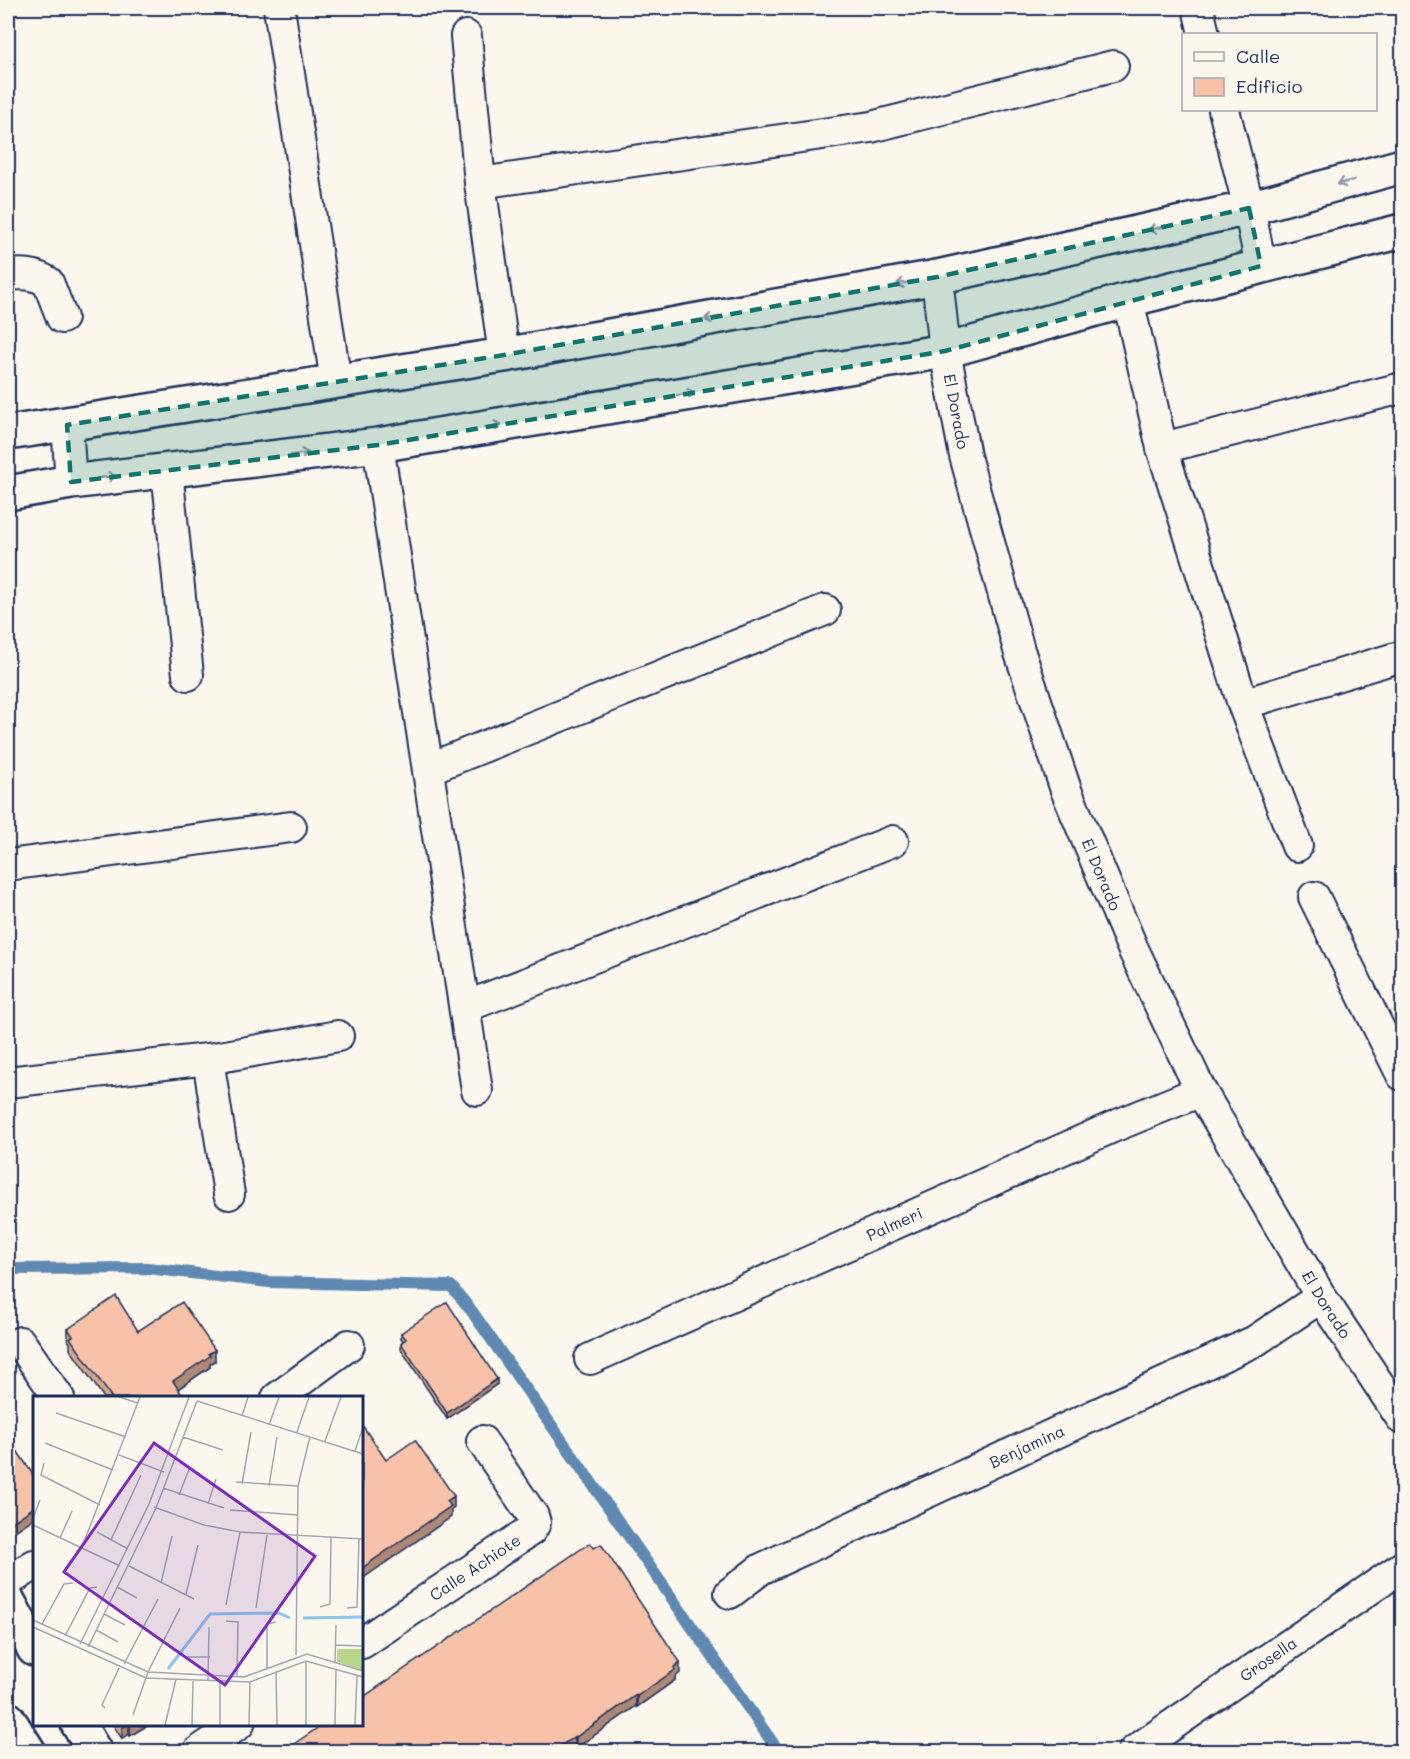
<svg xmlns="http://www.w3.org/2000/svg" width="1410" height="1759" font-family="Mali,sans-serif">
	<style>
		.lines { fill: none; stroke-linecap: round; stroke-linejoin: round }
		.stream { stroke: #5f89b3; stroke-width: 12 }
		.minor-casing { stroke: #1b2f5e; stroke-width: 34 }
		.tertiary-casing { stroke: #1b2f5e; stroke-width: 38 }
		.minor { stroke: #fbf7ec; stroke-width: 30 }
		.tertiary { stroke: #fbf7ec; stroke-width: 33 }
		.wall { fill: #d4a790; stroke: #1b2f5e; stroke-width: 1.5 }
		.shaded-wall { fill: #ad8876; stroke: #1b2f5e; stroke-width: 1.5 }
		.building { fill: #f7c2a8; stroke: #1b2f5e; stroke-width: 1.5 }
		.oneway { stroke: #8b93a5 }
		.marked { fill: #0f766e; fill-opacity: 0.2; stroke: #0f766e; stroke-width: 4.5; stroke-dasharray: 12 8; stroke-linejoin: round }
		.labels { text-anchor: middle; stroke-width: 4.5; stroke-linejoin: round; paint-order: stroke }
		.street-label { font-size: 16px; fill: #1b2f5e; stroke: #fbf7ec }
		.inset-river { fill: none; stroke: #8cc5eb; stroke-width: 3 }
		.inset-road { fill: none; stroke: #a1a7b3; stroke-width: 1.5 }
		.view { fill: #7b2cbf; fill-opacity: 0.15; stroke: #7b2cbf; stroke-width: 3 }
		.inset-edge { fill: none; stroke: #1b2f5e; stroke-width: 3 }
	</style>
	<rect width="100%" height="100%" fill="#fbf7ec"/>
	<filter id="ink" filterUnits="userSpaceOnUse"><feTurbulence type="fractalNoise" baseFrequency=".0167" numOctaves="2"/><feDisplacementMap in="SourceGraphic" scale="12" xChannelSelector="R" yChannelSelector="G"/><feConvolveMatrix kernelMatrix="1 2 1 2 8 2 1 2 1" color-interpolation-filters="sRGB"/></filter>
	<g filter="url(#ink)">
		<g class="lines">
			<polyline class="stream" points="8,1269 147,1268 269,1282 451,1286 471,1310 779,1752"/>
			<g class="minor-casing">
				<g id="minor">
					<polyline points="279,8 336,382"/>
					<polyline points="1198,8 1204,34"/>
					<polyline points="466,36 480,183 504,355"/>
					<polyline points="1224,110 1249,208 1261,266"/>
					<polyline points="480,183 871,127 1113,66"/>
					<path d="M8,275C23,273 35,274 48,282L62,318"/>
					<path id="s1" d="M937,277L945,351L965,456L1019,650L1066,790L1133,949L1201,1091L1321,1297L1402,1419"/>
					<polyline points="1128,300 1162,448 1243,704 1297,846"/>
					<polyline points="67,425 71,482"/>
					<polyline points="378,445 477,1090"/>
					<polyline points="1162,448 1402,388"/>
					<polyline points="167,470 188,675"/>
					<polyline points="1243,704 1402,656"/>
					<polyline points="428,769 825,610"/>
					<polyline points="8,865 291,827"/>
					<polyline points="1314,897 1402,1075"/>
					<polyline points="465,1007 893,841"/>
					<polyline points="208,1059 229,1194"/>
					<polyline points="8,1082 208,1059 338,1036"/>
					<polyline points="20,1342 59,1398"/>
					<path id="s2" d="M590,1359L1115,1126L1201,1091"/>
					<polyline points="277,1398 349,1345"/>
					<polyline points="8,1581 34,1565"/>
					<path id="s3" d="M730,1593L761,1569L1255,1341L1321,1297"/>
					<path id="s4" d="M362,1643L531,1530L535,1523L533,1516L482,1441"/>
					<polyline points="198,1752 239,1724"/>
					<path id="s5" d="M1133,1752L1402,1567"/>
				</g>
			</g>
			<g class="tertiary-casing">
				<g id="tertiary">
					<polyline points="8,433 504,355 937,277 1249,208 1402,166"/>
					<polyline points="8,493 71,482 378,445 945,351 1128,300 1402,231"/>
					<polyline points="8,1601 34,1649"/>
					<polyline points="8,1719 29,1752"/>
					<polyline points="78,1724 95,1752"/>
				</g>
			</g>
			<use href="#minor" class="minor"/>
			<use href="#tertiary" class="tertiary"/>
		</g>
		<g class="wall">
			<polygon points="68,1329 138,1331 215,1361 210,1364 210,1367 178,1389 184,1398 104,1398 70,1349 70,1343 68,1340"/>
			<polygon points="401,1333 497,1384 447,1419 401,1349 401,1343 403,1341 401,1338"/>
			<polygon points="680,1673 675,1677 675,1680 637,1707 636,1706 576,1748 575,1747 568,1752 282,1752"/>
			<polygon points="113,1725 148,1725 130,1736 129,1734 122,1739"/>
		</g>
		<g class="shaded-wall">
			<polygon points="215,1350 215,1361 210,1364 210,1367 173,1392 173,1381"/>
			<polygon points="497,1379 497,1384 447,1419 447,1413"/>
			<polygon points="454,1496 454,1507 451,1510 451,1517 362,1579 362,1568"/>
			<polygon points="34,1507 34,1518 8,1536 8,1525"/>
			<polygon points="680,1662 680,1673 675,1677 675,1680 637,1707 637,1696"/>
			<polygon points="636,1695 636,1706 576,1748 576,1737"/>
			<polygon points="127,1725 129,1725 129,1734 122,1739 122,1728"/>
			<polygon points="130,1725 148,1725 130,1736"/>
			<polygon points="575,1736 575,1747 568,1752 552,1752"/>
		</g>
		<g class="building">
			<polygon points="116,1296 138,1331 182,1302 215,1350 208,1354 210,1356 173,1381 184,1398 112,1398 70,1338 73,1336 68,1329"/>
			<polygon points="447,1302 497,1379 447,1413 401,1343 406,1339 401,1333"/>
			<polygon points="362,1425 386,1460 415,1440 454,1496 447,1501 451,1506 362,1568"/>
			<polygon points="8,1437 34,1476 34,1507 8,1525"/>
			<polygon points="590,1543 594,1548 601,1544 680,1662 674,1667 675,1670 637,1696 636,1695 576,1737 575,1736 552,1752 282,1752 322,1725 362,1725 362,1698"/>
		</g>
		<defs><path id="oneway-shaft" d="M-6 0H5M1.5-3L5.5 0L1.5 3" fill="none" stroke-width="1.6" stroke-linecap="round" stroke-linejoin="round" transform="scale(1.5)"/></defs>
		<g class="oneway">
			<use href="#oneway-shaft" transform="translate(1346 182) rotate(165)"/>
			<use href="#oneway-shaft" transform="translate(1157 228) rotate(167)"/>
			<use href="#oneway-shaft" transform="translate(905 283) rotate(170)"/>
			<use href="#oneway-shaft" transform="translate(713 318) rotate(170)"/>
			<use href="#oneway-shaft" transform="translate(686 394) rotate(-9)"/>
			<use href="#oneway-shaft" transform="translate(493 426) rotate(-9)"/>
			<use href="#oneway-shaft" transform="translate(300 454) rotate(-7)"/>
			<use href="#oneway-shaft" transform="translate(107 477) rotate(-7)"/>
		</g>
	</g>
	<path class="marked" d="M1249,208L1261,266L945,351L378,445L71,482L67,425L504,355L937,277Z"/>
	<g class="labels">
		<g class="street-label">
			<text dy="6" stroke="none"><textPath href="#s1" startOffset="136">El Dorado</textPath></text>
			<text dy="6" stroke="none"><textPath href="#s1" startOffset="622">El Dorado</textPath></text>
			<text dy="6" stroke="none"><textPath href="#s2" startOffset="333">Palmeri</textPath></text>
			<text dy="6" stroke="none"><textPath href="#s1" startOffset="1108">El Dorado</textPath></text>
			<text dy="6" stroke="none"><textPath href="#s3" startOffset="332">Benjamina</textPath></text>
			<text dy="6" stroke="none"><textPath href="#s4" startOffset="136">Calle Achiote</textPath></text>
			<text dy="6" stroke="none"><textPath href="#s5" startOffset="164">Grosella</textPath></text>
		</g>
	</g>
	<g transform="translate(33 1396)">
		<rect width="330" height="330" fill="#fbf7ec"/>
		<path d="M304,253H330V275L304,266Z" fill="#bad58c"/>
		<path class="inset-river" d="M270,222L330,221M135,273L177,218L246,217L257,222"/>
		<path class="inset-road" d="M86,1L105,7M164,5L330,58M23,17L93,41M209,20L215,1M236,29L246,1M264,36L276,1M150,41L190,54M292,45L308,1M12,47L80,74M322,55L330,31M86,59L131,76M11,67L8,79L67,109M203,86L265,90M209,88L218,36M236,90L244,41M130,92L191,112M146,99L157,71M175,108L183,83M121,111L171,129L207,136L330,143M197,114L265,119M0,122L7,104M0,129L87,170M64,136L95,153M27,142L39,115M78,144L108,79M49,151L107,1M96,170L161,203M128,187L139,140M84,191L104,202M153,198L165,149M193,209L207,136M287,211L297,208L298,141M223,212L234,139M314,212L324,211L326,143M71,218L92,229M0,224L115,276L211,281L274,258L330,275M193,225L205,226L204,280M9,228L31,188L40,187M0,231L113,282L217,286L273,265L330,281M63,234L85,246M32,240L57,192L64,191M47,248L116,108L156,1M302,249L330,250M55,251L123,112L164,5M263,259L265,90L277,40M155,261H177M302,266L303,229M91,268L125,203M234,273V228L243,226M243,275L244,329M175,285L176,231M72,312L69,309L86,272M100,319L115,276L147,212M132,329L143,283M159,329L160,285M187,329V286M216,329L217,286M273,329V265M302,329L303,273M322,329L324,279"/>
		<path class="view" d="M121,47L282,160L192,289L31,176Z"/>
		<rect width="330" height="330" class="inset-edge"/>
	</g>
	<rect width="1410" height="1759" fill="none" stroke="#fbf7ec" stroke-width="30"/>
	<rect x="15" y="15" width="1380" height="1729" fill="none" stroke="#1b2f5e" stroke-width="2" filter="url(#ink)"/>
	<rect x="1182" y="33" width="195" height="78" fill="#fbf7ec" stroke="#a1a7b3" stroke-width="1.5"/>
	<rect x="1194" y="52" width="30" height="9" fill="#fbf7ec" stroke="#a1a7b3" stroke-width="1.5"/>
	<text x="1236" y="63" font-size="18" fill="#1b2f5e">Calle</text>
	<rect x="1194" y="78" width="30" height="18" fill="#f7c2a8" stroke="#a1a7b3" stroke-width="1.5"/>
	<text x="1236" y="93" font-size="18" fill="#1b2f5e">Edificio</text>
</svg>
